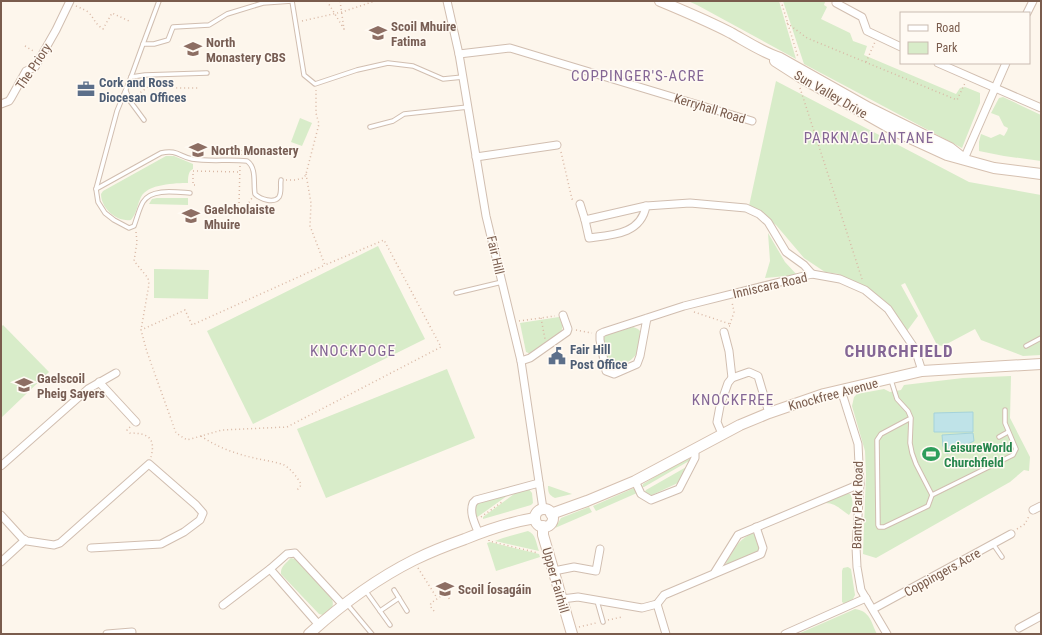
<svg xmlns="http://www.w3.org/2000/svg" width="1042" height="635" font-family="'Roboto Condensed',sans-serif">
	<style>
		.green { fill: #d8ecc9 }
		.water { fill: #bfe3e8; stroke: #a5d3da }
		.lines { fill: none; stroke-linecap: round; stroke-linejoin: round }
		.lane-casing { stroke: #d1beb0; stroke-width: 5.5 }
		.street-casing { stroke: #d1beb0; stroke-width: 9 }
		.secondary-casing { stroke: #d6c0b0; stroke-width: 12 }
		.path { stroke: #d9b8a5; stroke-width: 1.5; stroke-dasharray: 1 3; stroke-linecap: butt }
		.lane { stroke: #fff; stroke-width: 3.5 }
		.street { stroke: #fff; stroke-width: 7 }
		.secondary { stroke: #fff; stroke-width: 10 }
		.labels { text-anchor: middle; stroke-width: 3; stroke-linejoin: round; paint-order: stroke }
		.education-label { font-size: 13px; font-weight: bold; fill: #785e54; stroke: #fffaf3; text-anchor: start }
		.street-label { font-size: 13px; fill: #7a5c4d; stroke: #fffaf3 }
		.service-label { font-size: 13px; font-weight: bold; fill: #4e5e75; stroke: #fffaf3; text-anchor: start }
		.leisure-label { font-size: 13px; font-weight: bold; fill: #27864d; stroke: #fffaf3; text-anchor: start }
		.quarter-label { font-size: 15px; letter-spacing: 1px; fill: #846695; stroke: #fffaf3 }
		.district-label { font-size: 17px; font-weight: bold; letter-spacing: 1px; fill: #846695; stroke: #fffaf3 }
	</style>
	<rect width="100%" height="100%" fill="#fdf6ec"/>
	<g class="green">
		<polygon points="688,1 779,1 796,59 697,5"/>
		<polygon points="783,1 823,1 825,2 824,5 827,7 821,19 850,33 853,41 867,46 864,55 956,94 960,88 965,87 980,93 980,103 962,148 804,64"/>
		<polygon points="776,81 969,182 1041,195 1041,355 1023,356 981,340 975,329 943,346 937,345 905,283 901,285 918,316 907,331 884,300 839,274 825,272 804,258 776,225 749,206"/>
		<polygon points="1003,97 1041,115 1041,161 1004,156 979,151 979,142 981,134 991,138 1000,134 1004,136 1007,131 1008,128 1004,126 999,116 991,113 999,98"/>
		<polygon points="300,118 312,123 302,146 291,142"/>
		<path d="M166,156H174L193,164V169C188,171 188,178 188,183C176,183 147,184 141,197C137,205 137,213 131,220C116,222 101,208 101,194L103,191Z"/>
		<polygon points="157,198 188,198 188,205 149,204 152,199"/>
		<polygon points="768,233 785,262 797,275 765,278 770,261"/>
		<polygon points="378,246 425,339 253,424 207,331"/>
		<polygon points="154,269 209,270 208,299 154,298"/>
		<polygon points="559,317 563,326 561,332 534,352 531,354 526,352 520,323"/>
		<polygon points="3,325 49,372 1,418 1,327"/>
		<path d="M633,327L638,329L640,331C639,346 641,355 626,363C621,365 616,368 611,369L608,366L603,338L606,335Z"/>
		<polygon points="447,369 475,438 326,498 297,429"/>
		<polygon points="1011,376 1010,418 1030,457 1029,471 1024,470 1010,482 876,558 863,554 866,474 865,451 852,406 854,397 857,394 884,389 890,392 901,390 904,385 963,378"/>
		<polygon points="692,455 689,461 644,487 642,487 643,484"/>
		<polygon points="688,466 680,482 652,495 649,495 644,493 646,490"/>
		<path d="M548,486H549L572,494L555,498C549,495 548,493 548,486Z"/>
		<polygon points="528,488 532,493 533,503 531,505 483,519 483,517 518,491"/>
		<polygon points="634,488 637,493 596,511 593,506"/>
		<polygon points="514,491 476,518 474,509 475,505 478,502"/>
		<path d="M847,493L850,494C854,500 853,510 849,515C841,510 836,503 825,503Z"/>
		<polygon points="589,507 592,512 555,528 561,518"/>
		<path d="M528,531C536,534 536,543 539,551L495,541L503,538Z"/>
		<path d="M753,533L754,534L760,548L758,551L727,565L726,563C735,549 737,540 753,533Z"/>
		<polygon points="490,542 539,554 540,557 496,571 487,543"/>
		<path d="M291,558L298,560L332,599C335,608 330,611 323,615L319,614L281,574C280,567 286,563 291,558Z"/>
		<polygon points="848,567 851,569 855,595 853,599 845,604 842,602 842,571 843,568"/>
		<path d="M855,609C870,611 871,622 877,634H798Z"/>
	</g>
	<g class="water">
		<polygon points="973,412 973,432 934,432 934,413"/>
		<polygon points="973,433 974,441 947,454 943,446 942,435"/>
	</g>
	<g class="lines">
		<g class="lane-casing">
			<g id="lane">
				<polyline points="292,1 304,75 315,84 357,70 388,63 413,66 443,79 463,77"/>
				<polyline points="143,44 159,1"/>
				<polyline points="131,77 145,75 207,73"/>
				<polyline points="126,91 130,101 144,120"/>
				<polyline points="370,127 393,121 404,114 468,107"/>
				<path d="M96,189L161,153C177,149 180,157 192,159C210,162 229,159 247,161C257,168 253,183 255,194C260,199 274,204 279,197C282,192 280,185 281,180"/>
				<path d="M190,193C176,192 151,188 143,202C139,209 137,218 134,226L129,228L114,220L105,213L98,202L96,189L117,111L131,77L143,44H154L168,40L173,27L209,25L227,14L263,3L292,1"/>
				<polyline points="456,293 502,282"/>
				<polyline points="1026,346 1041,338"/>
				<polyline points="891,380 897,399 908,411 911,418 910,443 912,453 916,464 932,495 928,506 884,527 879,527 878,525 877,440 881,434 911,418"/>
				<polyline points="999,437 1008,432"/>
				<polyline points="932,495 1013,455 1016,449 1005,423 1005,410"/>
				<polyline points="993,544 1002,557"/>
				<polyline points="365,590 390,625"/>
				<polyline points="394,590 407,611"/>
				<polyline points="597,601 603,622"/>
				<polyline points="347,604 372,634"/>
				<polyline points="380,611 399,598"/>
			</g>
		</g>
		<g class="street-casing">
			<g id="street">
				<polyline points="447,1 459,54 486,216 521,361 543,509"/>
				<polyline points="836,3 862,17 867,31 901,47"/>
				<polyline points="1027,13 1033,1"/>
				<polyline points="459,54 510,48 752,121"/>
				<polyline points="938,63 1041,108"/>
				<polyline points="1,104 9,101 11,98 26,71 35,67 56,30 70,1"/>
				<polyline points="476,157 557,145"/>
				<polyline points="964,159 1006,63"/>
				<polyline points="580,204 585,220 646,206 690,203 746,208 759,214 768,222 786,252 804,265 812,274"/>
				<path d="M585,220L589,238C613,235 641,234 646,206"/>
				<polyline points="647,318 640,356 637,364 614,374 606,371 600,340 600,334 604,332 684,306 812,274 840,279 865,290 888,309 915,349 922,371"/>
				<polyline points="724,332 729,351 732,378"/>
				<polyline points="521,361 530,358 567,332 568,329 563,315"/>
				<polyline points="99,382 136,422"/>
				<polyline points="841,390 858,444 860,484 856,547 857,567 861,590 887,634"/>
				<polyline points="722,434 717,422 720,406 728,383 732,378 749,372 758,376 769,413"/>
				<polyline points="1,466 88,389 116,373"/>
				<polyline points="635,481 641,494 651,500 679,489 695,458 695,449"/>
				<polyline points="1033,510 1041,506"/>
				<polyline points="1,515 22,538 27,541 54,545 60,543 149,464 196,505 203,513 200,520 184,532 161,544 91,548"/>
				<path d="M479,534C475,524 469,513 473,503L476,500L539,483"/>
				<polyline points="1,562 25,540"/>
				<polyline points="554,571 574,567 596,571 600,549"/>
				<polyline points="715,572 738,535 860,484"/>
				<polyline points="562,599 578,597 642,608 657,604 664,595 761,554 763,548 756,527"/>
				<polyline points="657,604 666,634"/>
				<polyline points="223,605 270,569"/>
				<polyline points="873,609 1011,534"/>
				<polyline points="319,625 270,569 287,554 295,553 343,605"/>
				<polyline points="1019,628 1041,616"/>
				<polyline points="107,634 132,632"/>
				<polyline points="785,634 866,598"/>
			</g>
		</g>
		<g class="secondary-casing">
			<g id="secondary">
				<path d="M660,1C684,11 708,21 731,33C747,42 762,52 780,58L869,108L950,148L964,159"/>
				<polyline points="775,61 800,77 899,133 947,155 994,168 1041,174"/>
				<circle cx="544" cy="518" r="9"/>
				<polyline points="551,514 587,501 635,481 740,425 769,413 824,394 922,371 1041,364"/>
				<polyline points="543,526 543,535 572,634"/>
				<path d="M309,634C341,605 376,579 414,560C430,552 448,545 465,539C487,530 511,522 535,518"/>
			</g>
		</g>
		<g class="path">
			<polyline points="327,1 344,29 340,1"/>
			<polyline points="781,1 798,57"/>
			<path d="M76,6C80,8 84,9 88,12C95,19 94,23 103,29L112,13L131,22"/>
			<polyline points="302,21 342,12 375,1"/>
			<polyline points="787,23 807,38 957,100 965,83"/>
			<polyline points="25,46 35,52"/>
			<polyline points="866,62 875,42"/>
			<polyline points="800,88 862,279"/>
			<polyline points="134,97 155,82 174,86 177,88 200,88"/>
			<polyline points="561,152 572,199 574,200"/>
			<polyline points="241,155 241,149"/>
			<polyline points="240,166 239,204 235,210 235,214 244,210 252,198"/>
			<polyline points="306,174 311,203 310,226 325,265 384,240 441,347 287,427 222,430 187,440 176,433 147,352 141,330 185,310 192,325 325,265"/>
			<polyline points="286,180 295,180 304,178 306,174 319,124 316,113 316,90"/>
			<polyline points="195,185 193,185 193,171 240,172"/>
			<polyline points="136,232 137,242 134,261 148,278 149,284 141,330"/>
			<polyline points="694,312 730,324 730,326 729,326"/>
			<polyline points="541,318 545,339"/>
			<polyline points="519,321 555,316"/>
			<polyline points="730,324 734,312 732,302"/>
			<polyline points="576,330 592,333"/>
			<path d="M130,427L127,430L130,433C148,433 156,438 151,457"/>
			<path d="M201,436C218,448 239,455 259,459C267,461 277,462 284,465C291,469 297,477 301,484L300,487L296,491"/>
			<polyline points="481,517 502,502"/>
			<polyline points="1017,529 1025,524 1029,516"/>
			<polyline points="489,540 489,541 538,553"/>
			<polyline points="418,568 437,598"/>
			<polyline points="434,611 430,606 431,603 444,594 447,595 450,600"/>
			<polyline points="608,620 622,617"/>
			<polyline points="579,627 596,623"/>
		</g>
		<use href="#lane" class="lane"/>
		<use href="#street" class="street"/>
		<use href="#secondary" class="secondary"/>
	</g>
	<defs>
		<g id="school-bare" transform="scale(1.38)"><path d="M0-5L7-2L0 1L-7-2ZM-4 1L0 2.5L4 1V4Q0 6-4 4Z" fill="#8d6e63" stroke="#fffaf3" stroke-width="2.5" paint-order="stroke"/></g>
		<g id="office-bare" transform="scale(1.38)"><path d="M-6-3h4V-5.5h4V-3h4V5H-6ZM-1-4.5V-3h2v-1.5ZM-6 0V1H6V0Z" fill="#5c6f8a" stroke="#fffaf3" stroke-width="2.5" paint-order="stroke"/></g>
		<g id="civic-bare" transform="scale(1.38)"><path d="M-.6-6.5H3V-4.5H.6V-3L4-1V1h2V6H-6V1h2V-1L-.6-3ZM-1.2 2.5V6h2.4V2.5Z" fill="#5c6f8a" stroke="#fffaf3" stroke-width="2.5" paint-order="stroke"/></g>
		<g id="stadium-bare" transform="scale(1.38)"><path d="M0-5a6.5 5 0 1 0 0 10a6.5 5 0 1 0 0-10ZM-3.5-1.8h7v3.6h-7Z" fill="#2e9e5b" stroke="#fffaf3" stroke-width="2.5" paint-order="stroke"/></g>
	</defs>
	<g fill-rule="evenodd">
		<use href="#school-bare" x="378" y="33"/>
		<use href="#school-bare" x="193" y="49"/>
		<use href="#office-bare" x="86" y="89"/>
		<use href="#school-bare" x="198" y="150"/>
		<use href="#school-bare" x="191" y="216"/>
		<use href="#civic-bare" x="557" y="356"/>
		<use href="#school-bare" x="24" y="385"/>
		<use href="#stadium-bare" x="931" y="454"/>
		<use href="#school-bare" x="445" y="589"/>
	</g>
	<g class="labels">
		<g class="education-label">
			<text x="391" y="31">Scoil Mhuire<tspan x="391" dy="15">Fatima</tspan></text>
			<text x="206" y="47">North<tspan x="206" dy="15">Monastery CBS</tspan></text>
			<text x="211" y="155">North Monastery</text>
			<text x="204" y="214">Gaelcholaiste<tspan x="204" dy="15">Mhuire</tspan></text>
			<text x="37" y="383">Gaelscoil<tspan x="37" dy="15">Pheig Sayers</tspan></text>
			<text x="458" y="594">Scoil Íosagáin</text>
		</g>
		<g class="street-label">
			<text transform="translate(33 66) rotate(-56)" y="5">The Priory</text>
			<text transform="translate(831 94) rotate(30)" y="5">Sun Valley Drive</text>
			<text transform="translate(710 108) rotate(17)" y="5">Kerryhall Road</text>
			<text transform="translate(496 255) rotate(77)" y="5">Fair Hill</text>
			<text transform="translate(770 285) rotate(-13)" y="5">Inniscara Road</text>
			<text transform="translate(833 394) rotate(-15)" y="5">Knockfree Avenue</text>
			<text transform="translate(857 505) rotate(-89)" y="5">Bantry Park Road</text>
			<text transform="translate(942 572) rotate(-29)" y="5">Coppingers Acre</text>
			<text transform="translate(556 580) rotate(74)" y="5">Upper Fairhill</text>
		</g>
		<g class="service-label">
			<text x="99" y="87">Cork and Ross<tspan x="99" dy="15">Diocesan Offices</tspan></text>
			<text x="570" y="354">Fair Hill<tspan x="570" dy="15">Post Office</tspan></text>
		</g>
		<g class="leisure-label">
			<text x="944" y="452">LeisureWorld<tspan x="944" dy="15">Churchfield</tspan></text>
		</g>
		<g class="quarter-label">
			<text x="638" y="81">COPPINGER'S-ACRE</text>
			<text x="869" y="143">PARKNAGLANTANE</text>
			<text x="353" y="356">KNOCKPOGE</text>
			<text x="733" y="405">KNOCKFREE</text>
		</g>
		<g class="district-label">
			<text x="899" y="357">CHURCHFIELD</text>
		</g>
	</g>
	<rect width="1042" height="635" fill="none" stroke="#7a5c4d" stroke-width="4"/>
	<rect x="900" y="12" width="130" height="52" fill="#fffaf3" stroke="#cabbb1"/>
	<rect x="908" y="25" width="20" height="6" fill="#ffffff" stroke="#cabbb1"/>
	<text x="936" y="32" font-size="12" fill="#7a5c4d">Road</text>
	<rect x="908" y="42" width="20" height="12" fill="#d8ecc9" stroke="#cabbb1"/>
	<text x="936" y="52" font-size="12" fill="#7a5c4d">Park</text>
</svg>
